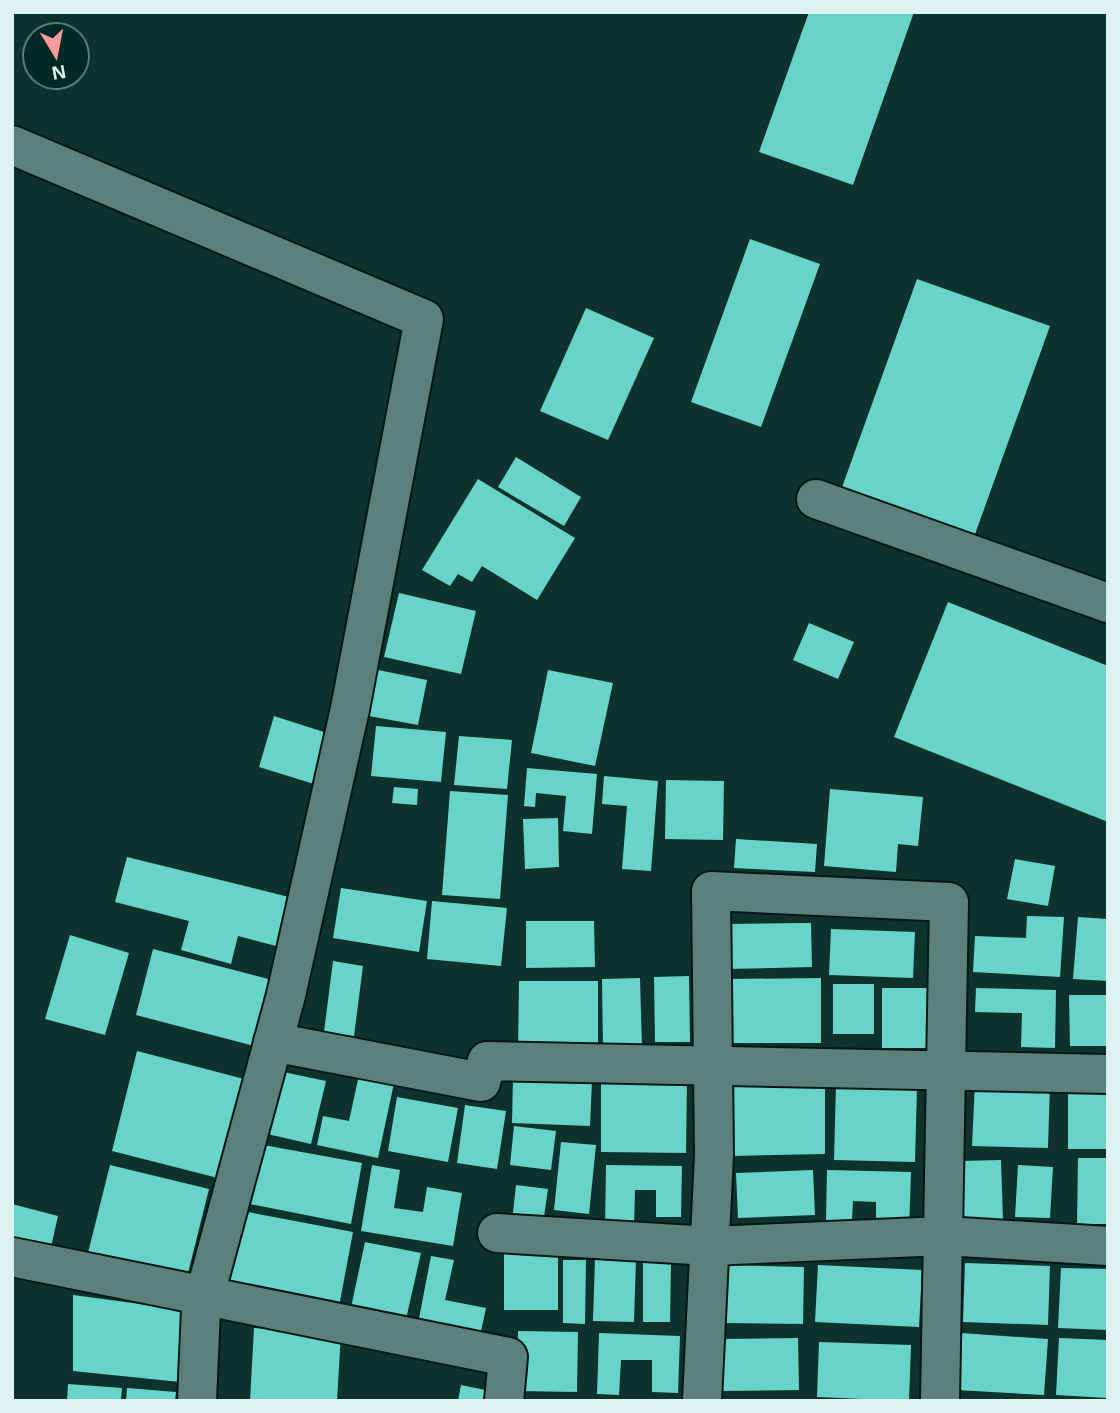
<svg xmlns="http://www.w3.org/2000/svg" width="1120" height="1413" font-family="Helvetica,sans-serif">
	<style>
		.building { fill: #68d3c7 }
		.lines { fill: none; stroke-linecap: round; stroke-linejoin: round }
		.minor-casing { stroke: #001917; stroke-width: 42 }
		.minor { stroke: #5c817c; stroke-width: 38 }
	</style>
	<rect width="100%" height="100%" fill="#0e332f"/>
	<g class="building">
		<polygon points="809,12 914,12 853,185 759,152"/>
		<polygon points="750,239 820,264 761,427 691,402"/>
		<polygon points="917,279 1050,326 974,537 841,490"/>
		<polygon points="586,308 654,338 608,440 540,411"/>
		<polygon points="516,457 581,497 564,526 498,487"/>
		<polygon points="478,479 575,538 537,600 482,566 472,582 458,574 450,586 422,570"/>
		<polygon points="399,593 476,611 461,674 384,657"/>
		<polygon points="948,602 1108,666 1108,822 894,737"/>
		<polygon points="809,623 854,642 838,679 793,660"/>
		<polygon points="378,670 427,680 418,725 369,716"/>
		<polygon points="548,670 613,683 595,766 531,753"/>
		<polygon points="274,716 330,734 314,784 259,767"/>
		<polygon points="376,726 446,732 441,782 371,776"/>
		<polygon points="459,736 512,740 507,789 454,785"/>
		<polygon points="527,768 597,774 592,834 563,831 566,796 536,793 535,807 524,806"/>
		<polygon points="604,776 658,781 651,871 622,869 627,806 602,804"/>
		<polygon points="666,780 724,781 723,840 665,839"/>
		<polygon points="394,787 418,789 417,805 392,803"/>
		<polygon points="830,789 923,797 918,846 898,844 896,872 824,866"/>
		<polygon points="450,791 508,795 500,899 442,895"/>
		<polygon points="558,818 559,867 525,869 523,819"/>
		<polygon points="736,839 817,844 815,872 734,868"/>
		<polygon points="127,857 289,897 276,946 238,936 231,964 181,950 189,921 115,902"/>
		<polygon points="1015,859 1055,866 1048,906 1007,899"/>
		<polygon points="341,888 427,901 419,952 333,938"/>
		<polygon points="432,901 507,908 501,966 427,959"/>
		<polygon points="1027,916 1064,917 1060,977 973,972 975,936 1026,938"/>
		<polygon points="1078,917 1108,919 1108,981 1073,979"/>
		<polygon points="526,921 594,921 595,967 526,968"/>
		<polygon points="811,923 812,967 727,969 726,924"/>
		<polygon points="831,929 915,932 913,978 829,975"/>
		<polygon points="70,935 129,953 105,1035 45,1019"/>
		<polygon points="153,949 276,981 258,1047 136,1015"/>
		<polygon points="333,961 363,966 354,1036 324,1032"/>
		<polygon points="689,976 690,1042 655,1042 654,977"/>
		<polygon points="640,978 642,1047 603,1048 602,979"/>
		<polygon points="821,978 821,1043 729,1043 729,979"/>
		<polygon points="519,981 598,981 598,1051 518,1051"/>
		<rect x="833" y="984" width="41" height="50"/>
		<polygon points="882,988 934,988 933,1048 882,1048"/>
		<polygon points="976,988 1056,990 1055,1048 1021,1047 1022,1013 975,1012"/>
		<polygon points="1069,995 1108,995 1108,1046 1070,1046"/>
		<polygon points="137,1051 244,1079 218,1178 112,1151"/>
		<polygon points="269,1069 326,1081 311,1144 254,1131"/>
		<polygon points="359,1075 394,1083 378,1158 317,1145 323,1116 349,1121"/>
		<polygon points="513,1077 592,1081 590,1126 512,1123"/>
		<polygon points="601,1080 687,1080 686,1153 601,1152"/>
		<polygon points="975,1082 1050,1083 1048,1148 972,1146"/>
		<polygon points="825,1085 825,1154 731,1156 730,1087"/>
		<polygon points="836,1085 917,1087 915,1162 834,1160"/>
		<rect x="1068" y="1086" width="40" height="63"/>
		<polygon points="397,1097 458,1108 448,1162 388,1151"/>
		<polygon points="465,1105 506,1111 497,1169 457,1163"/>
		<polygon points="514,1126 556,1131 551,1170 510,1165"/>
		<polygon points="561,1142 596,1145 589,1214 554,1210"/>
		<polygon points="252,1143 362,1163 351,1224 240,1202"/>
		<polygon points="1078,1158 1108,1158 1108,1224 1077,1224"/>
		<polygon points="1001,1160 1003,1220 962,1222 959,1161"/>
		<polygon points="110,1165 209,1189 186,1281 87,1257"/>
		<polygon points="372,1165 400,1170 394,1208 423,1212 427,1187 462,1193 453,1246 361,1231"/>
		<polygon points="606,1165 682,1166 681,1217 656,1217 656,1190 635,1190 634,1227 605,1227"/>
		<polygon points="1018,1165 1053,1167 1050,1218 1015,1217"/>
		<polygon points="813,1170 815,1215 738,1218 736,1173"/>
		<polygon points="827,1170 911,1172 909,1230 876,1229 876,1202 853,1201 852,1220 826,1220"/>
		<polygon points="516,1185 548,1189 544,1217 513,1213"/>
		<polygon points="12,1204 58,1216 51,1247 12,1237"/>
		<polygon points="237,1210 353,1232 338,1312 222,1290"/>
		<polygon points="365,1242 421,1253 404,1328 349,1317"/>
		<rect x="504" y="1254" width="54" height="56"/>
		<polygon points="431,1256 454,1260 445,1300 486,1308 479,1341 417,1329"/>
		<polygon points="595,1259 636,1259 634,1322 593,1321"/>
		<polygon points="563,1260 586,1260 585,1324 563,1323"/>
		<polygon points="643,1262 671,1262 670,1322 643,1322"/>
		<polygon points="965,1263 1050,1266 1048,1325 963,1322"/>
		<polygon points="724,1265 804,1267 803,1324 723,1323"/>
		<polygon points="818,1265 922,1270 919,1327 815,1322"/>
		<polygon points="1061,1268 1108,1269 1108,1330 1058,1328"/>
		<polygon points="73,1295 185,1310 180,1382 73,1371"/>
		<polygon points="254,1328 341,1333 337,1401 250,1401"/>
		<polygon points="518,1331 578,1332 577,1392 517,1391"/>
		<polygon points="599,1333 680,1336 678,1393 652,1392 652,1360 621,1360 619,1395 597,1394"/>
		<polygon points="961,1333 1048,1339 1044,1395 957,1390"/>
		<polygon points="798,1338 799,1390 720,1391 719,1339"/>
		<polygon points="1059,1338 1108,1340 1108,1398 1056,1395"/>
		<polygon points="819,1342 911,1345 909,1401 817,1397"/>
		<polygon points="68,1384 122,1388 121,1401 67,1401"/>
		<polygon points="461,1385 495,1392 493,1401 458,1401"/>
		<polygon points="127,1388 176,1392 175,1401 126,1401"/>
	</g>
	<g class="lines">
		<g class="minor-casing">
			<g id="minor">
				<polyline points="12,145 424,319 350,709 286,995 201,1309 197,1401"/>
				<polyline points="816,499 1108,603"/>
				<polyline points="273,1042 481,1082 487,1061 1108,1074"/>
				<polyline points="497,1233 710,1246 944,1236 1108,1246"/>
				<polyline points="12,1257 508,1357 504,1401"/>
				<polyline points="702,1401 714,1155 711,891 949,902 940,1401"/>
			</g>
		</g>
		<use href="#minor" class="minor"/>
	</g>
	<rect width="1120" height="1413" fill="none" stroke="#def2ef" stroke-width="28"/>
	<g transform="translate(56 56) rotate(170)"><circle r="33" fill="#032925" stroke="#5b7976" stroke-width="2"/>
	<path d="M0-5L12 26L0 18L-12 26Z" fill="#f59b99"/>
	<text y="-10" font-size="19" font-weight="bold" text-anchor="middle" fill="#def2ef">N</text>
	</g>
</svg>
